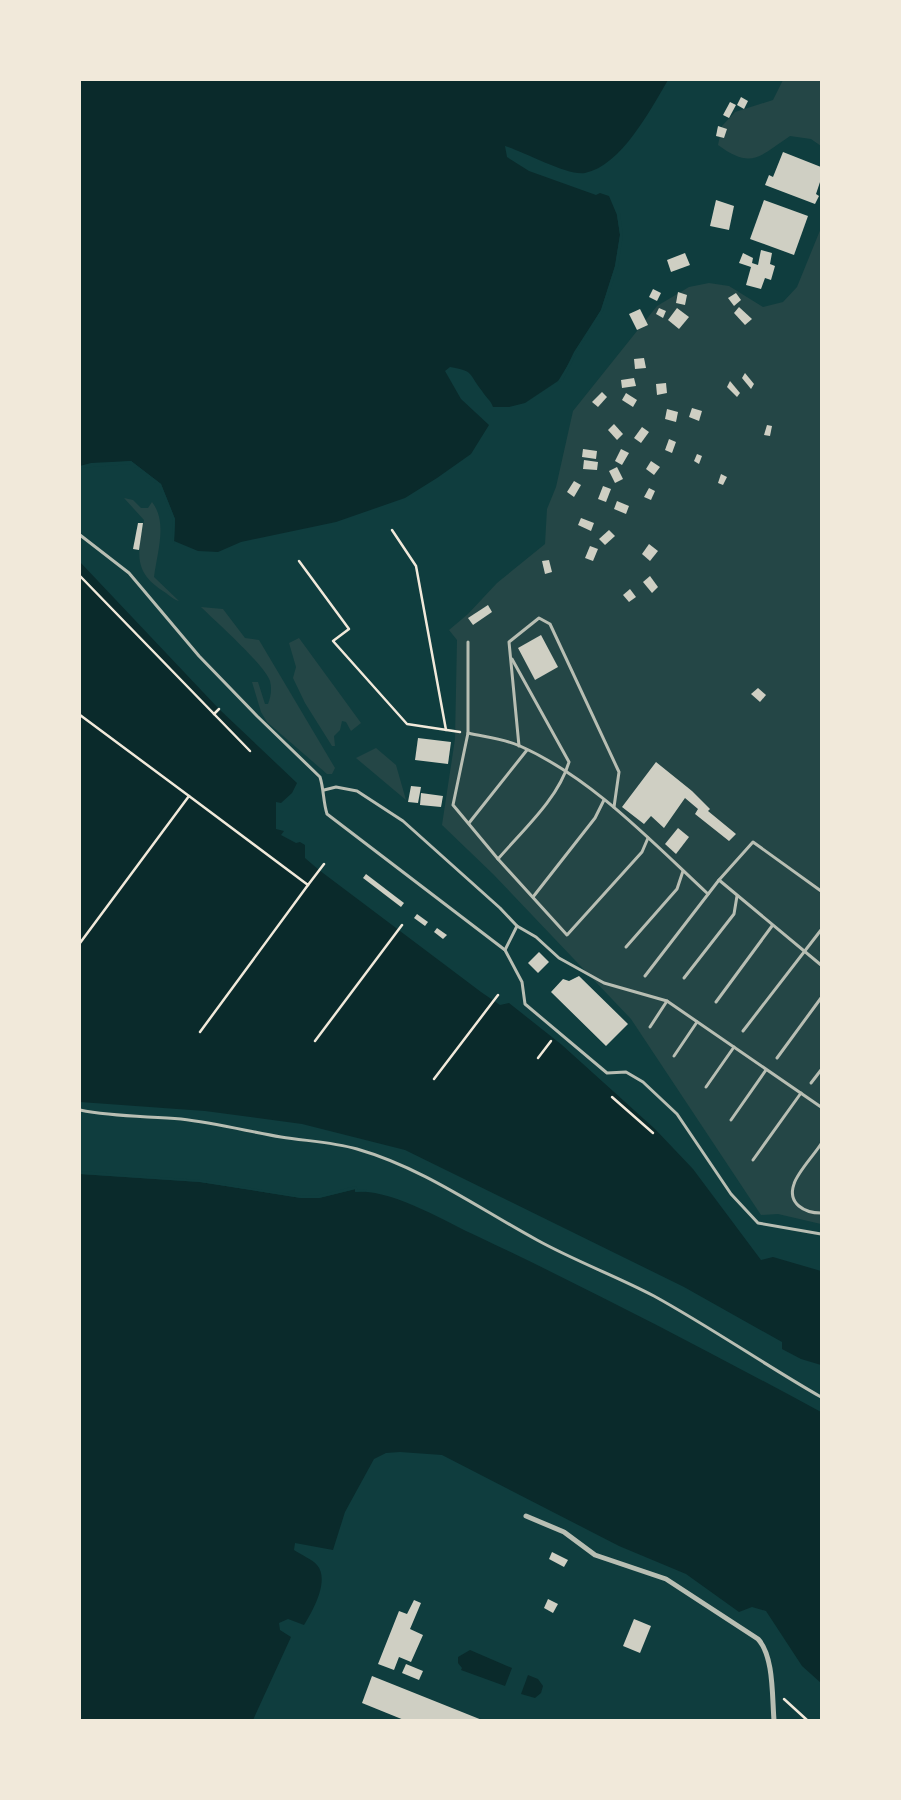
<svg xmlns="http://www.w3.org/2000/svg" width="901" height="1800" font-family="Karla,sans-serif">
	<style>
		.green { fill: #244646 }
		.water { fill: #0a2a2b }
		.pier { fill: #0f3d3e }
		.building { fill: #cfcfc3 }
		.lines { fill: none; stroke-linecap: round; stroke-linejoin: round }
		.path { stroke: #f1e9da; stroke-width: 2.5 }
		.service { stroke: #b8beb3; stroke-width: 3 }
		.minor { stroke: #b8beb3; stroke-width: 5 }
	</style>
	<rect width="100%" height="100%" fill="#0f3d3e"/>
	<g class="green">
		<path d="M783,80H821V146L811,139L790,136C760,156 752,170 718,145L722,126L735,112L773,100Z"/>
		<polygon points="821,228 821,1224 778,1214 761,1215 631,1019 493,874 442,825 455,739 457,640 449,630 468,614 497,583 545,544 547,509 556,487 573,411 657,306 689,287 709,283 729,286 763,307 783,302 797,287"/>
		<path d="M124,498L133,500L141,508H148L152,502C168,522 157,553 154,577L179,601C174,600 170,596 166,593C132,572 138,555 144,520Z"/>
		<path d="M201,607L223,609L245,638L259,640L335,768L332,774H327L267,722L261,712L252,682H258L265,704H268C271,696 272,689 270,681C265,665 215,621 201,607Z"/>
		<polygon points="299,638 361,723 351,731 346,722 342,721 340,730 334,736 335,746 332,746 305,703 293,678 296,667 289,643"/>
		<polygon points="376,748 396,765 406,800 356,758"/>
	</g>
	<g class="water">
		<path d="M80,80H668C651,109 621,166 585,173C567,176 523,151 505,146L507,157L529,171L596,195L600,193L609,196L617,215L620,235L615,266L601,310L574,352L561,379L525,403L509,407H493C490,399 486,398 482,391C468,373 474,371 450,367L445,371L461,399L489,425L471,454L437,478L405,498L336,522L241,542L218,552L198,551L174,541L175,519L161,484L131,461L80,466Z"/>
		<polygon points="80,562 219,709 297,783 292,793 281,803 276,802 276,829 284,831 281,835 296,843 300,842 305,845 305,858 319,870 481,992 500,1005 509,1003 562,1045 655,1129 693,1169 761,1260 773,1257 821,1271 821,1365 801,1359 782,1349 782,1342 684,1287 405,1150 302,1124 205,1111 80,1102"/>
		<path d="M80,1174L200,1182L301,1198H319L356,1189V1192C393,1189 445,1222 479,1237C595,1292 708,1351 821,1412V1683L802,1666L766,1611L752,1607L739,1612L686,1574L619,1546L442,1455L400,1452L386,1453L374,1459L345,1512L333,1550L295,1543L294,1550C301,1555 312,1559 317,1565C330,1580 313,1611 304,1625L288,1619L279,1623L280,1630L291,1637L253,1720H80Z"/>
		<polygon points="470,1650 512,1668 505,1686 461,1670 462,1668 458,1663 458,1657"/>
		<polygon points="528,1675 538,1679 543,1686 541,1693 535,1698 521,1694"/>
	</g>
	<g class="pier">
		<polygon points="620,213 623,235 618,267 603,311 576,354 563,380 557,383 601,310 615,266 620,235 617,215"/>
		<polygon points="131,461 161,484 175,519 174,544 172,541 173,519 159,486 131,464 80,468 80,466 91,463"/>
		<polygon points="80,1171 200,1180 301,1196 319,1195 356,1186 358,1190 367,1189 367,1191 355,1192 355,1189 319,1198 301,1198 200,1182 80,1174"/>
	</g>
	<g class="building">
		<polygon points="741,97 748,101 744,109 737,105"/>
		<polygon points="730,102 736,105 729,118 723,115"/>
		<polygon points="718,126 727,129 724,138 716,136"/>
		<polygon points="783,152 821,167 821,179 816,194 819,196 815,204 765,185 769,175 773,177"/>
		<polygon points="716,200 734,206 729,230 710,226"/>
		<polygon points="764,200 808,216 794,255 750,239"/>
		<polygon points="761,250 772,253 770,264 775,266 771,280 765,278 761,289 746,285 751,267 739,263 743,253 753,258 752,263 758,265"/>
		<polygon points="685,253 690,265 671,272 667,260"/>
		<polygon points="653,289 661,293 657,301 649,297"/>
		<polygon points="678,292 687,295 685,305 676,303"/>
		<polygon points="736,293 741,300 734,306 728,298"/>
		<polygon points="739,307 752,319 745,325 734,313"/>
		<polygon points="659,308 666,311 663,318 656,314"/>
		<polygon points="677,308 689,317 679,329 668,320"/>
		<polygon points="640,309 648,325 637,330 629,314"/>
		<polygon points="644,358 646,368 635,369 634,359"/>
		<polygon points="745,373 754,384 751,389 742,378"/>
		<polygon points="634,378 636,386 622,388 621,380"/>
		<polygon points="730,381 740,393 737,397 727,387"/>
		<polygon points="666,383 667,393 657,395 656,384"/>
		<polygon points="602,392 607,397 598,407 592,402"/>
		<polygon points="626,393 637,400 633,407 622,400"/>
		<polygon points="692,408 702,411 699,421 689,417"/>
		<polygon points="667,409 678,412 676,422 665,419"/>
		<polygon points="614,424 623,434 617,440 608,430"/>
		<polygon points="767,425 772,426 770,436 764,435"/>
		<polygon points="642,427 649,432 641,443 634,438"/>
		<polygon points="669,439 676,442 672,453 665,450"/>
		<polygon points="583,449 597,451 596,459 582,457"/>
		<polygon points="621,449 629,453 622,465 615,461"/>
		<polygon points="697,454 702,456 699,464 694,461"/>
		<polygon points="584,460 598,462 597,470 583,469"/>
		<polygon points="651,461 660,467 654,475 646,469"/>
		<polygon points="617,467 623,479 615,483 609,471"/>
		<polygon points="721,474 727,477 723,485 718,483"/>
		<polygon points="574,481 581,485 574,497 567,492"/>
		<polygon points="603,486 611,489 606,502 598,499"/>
		<polygon points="649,488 655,491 651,500 644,497"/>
		<polygon points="617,501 629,506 626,514 614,509"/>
		<polygon points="581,518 594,523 591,531 578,525"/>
		<polygon points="138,523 143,523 139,550 133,549"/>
		<polygon points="609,530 615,536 605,545 599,539"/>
		<polygon points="649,544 658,551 650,561 642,554"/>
		<polygon points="590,546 598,549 593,561 585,558"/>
		<polygon points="549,560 552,572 545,574 542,561"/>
		<polygon points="650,576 658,587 652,593 643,582"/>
		<polygon points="630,589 636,597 629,602 623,595"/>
		<polygon points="488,605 492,612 473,625 468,618"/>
		<polygon points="541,635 558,667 535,680 518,648"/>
		<polygon points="758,688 766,695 760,702 751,694"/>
		<polygon points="418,738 451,742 448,764 415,760"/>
		<polygon points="656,762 692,791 710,809 708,811 736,834 729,841 695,814 698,809 685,798 664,828 651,816 644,824 622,807"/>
		<polygon points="411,786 421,787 418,803 408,802"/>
		<polygon points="421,793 443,796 441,807 420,805"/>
		<polygon points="678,828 689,837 676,854 665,844"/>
		<polygon points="366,874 404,903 401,907 363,878"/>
		<polygon points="417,914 428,922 425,926 414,918"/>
		<polygon points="437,928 447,935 443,939 434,932"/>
		<polygon points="539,952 549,962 538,973 528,963"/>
		<polygon points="579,976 628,1024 606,1046 551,992 563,979 569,981"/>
		<polygon points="552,1552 568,1560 564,1567 549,1559"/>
		<polygon points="548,1599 558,1604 553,1613 544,1608"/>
		<polygon points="414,1600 421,1603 410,1629 423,1635 411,1662 399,1657 394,1670 378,1664 399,1611 407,1614"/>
		<polygon points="634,1619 651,1626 640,1653 623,1646"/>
		<polygon points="406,1664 423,1671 419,1680 402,1673"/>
		<polygon points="372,1676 482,1720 404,1720 362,1703"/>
	</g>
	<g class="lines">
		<g class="path">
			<polyline points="392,530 416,566 446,730"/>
			<polyline points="299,561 349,629 333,641 407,724 460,732"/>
			<polyline points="80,576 250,751"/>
			<polyline points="214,714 219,709"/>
			<polyline points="80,715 189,796"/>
			<polyline points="80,943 189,796 308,885 324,864"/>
			<polyline points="200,1032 308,885"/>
			<polyline points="315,1041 402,925"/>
			<polyline points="538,1058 551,1041"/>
			<polyline points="434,1079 498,995"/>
			<polyline points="612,1097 653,1133"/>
			<polyline points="784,1699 807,1720"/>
		</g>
		<g class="service">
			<path d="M80,535L129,573L199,656L257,716L320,777C324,790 323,801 327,814L505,950L522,982L525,1004L607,1073L626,1072L643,1082L677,1114L731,1194L758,1223L821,1234"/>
			<polyline points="468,642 468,733 453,805 498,859 567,935 642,852 648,838"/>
			<path d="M468,733C485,737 505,739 520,746C592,778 651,841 708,894"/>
			<polyline points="519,746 509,642 539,618 550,624 619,772 614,807"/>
			<polyline points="324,790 336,787 357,791 403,821 500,908 517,926 505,950"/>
			<polyline points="469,823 527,750"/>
			<path d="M498,859C523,830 558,799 569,762L512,659"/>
			<polyline points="719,880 821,965"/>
			<polyline points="533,897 595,818 604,800"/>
			<polyline points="517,926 536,937 559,958 604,983 667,1001 821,1107"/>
			<polyline points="626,947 677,889 683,871"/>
			<polyline points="645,976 719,880 753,842 821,891"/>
			<polyline points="684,978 734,914 737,896"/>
			<polyline points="716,1002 772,926"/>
			<polyline points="650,1027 667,1001"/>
			<polyline points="743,1031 821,930"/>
			<polyline points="674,1056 697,1022"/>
			<polyline points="777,1058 821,998"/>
			<polyline points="811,1083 821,1070"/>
			<polyline points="706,1087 734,1047"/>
			<path d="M80,1110C114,1117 147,1116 181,1119C215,1123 247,1131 281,1137C306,1141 333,1142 357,1149C423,1168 478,1208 537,1240C575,1261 616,1276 654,1296C712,1328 765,1365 821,1397"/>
			<polyline points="731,1120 766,1070"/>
			<path d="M821,1144C814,1155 797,1173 794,1184C787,1204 805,1213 821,1213"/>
			<polyline points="753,1160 801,1093"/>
		</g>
		<path class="minor" d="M526,1516L564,1532L595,1555L666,1579L758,1639C774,1656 772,1697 774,1720"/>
	</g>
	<rect width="901" height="1800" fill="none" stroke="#f1e9da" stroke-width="162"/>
</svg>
